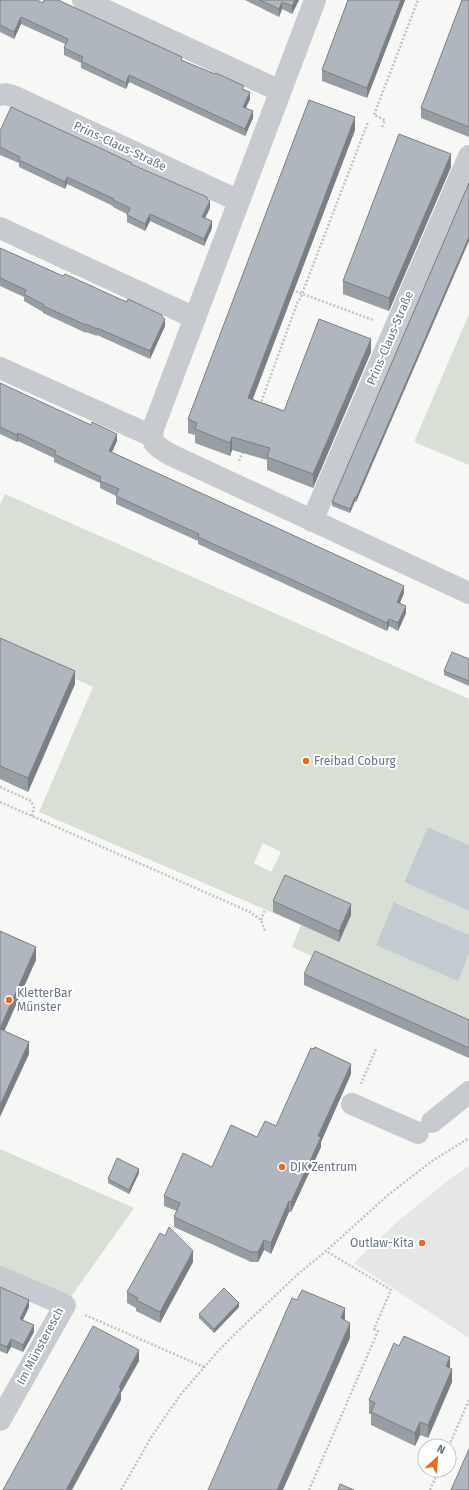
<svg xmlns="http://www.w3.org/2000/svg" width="469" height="1490" font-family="'Fira Sans',sans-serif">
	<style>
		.built { fill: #e5e7e6 }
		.green { fill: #d8e0d5; fill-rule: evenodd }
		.water { fill: #c2cbd2 }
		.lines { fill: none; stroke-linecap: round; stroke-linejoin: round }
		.path { stroke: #c1c2c5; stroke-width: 2.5; stroke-dasharray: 2 2; stroke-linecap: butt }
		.minor { stroke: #c7cace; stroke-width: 22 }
		.wall { fill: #969da3 }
		.shaded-wall { fill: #7a7f84 }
		.building { fill: #afb6bd; stroke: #7a7f84 }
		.poi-dot { fill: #ec6920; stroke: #fff; stroke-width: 1.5 }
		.labels { text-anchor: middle; stroke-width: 4; stroke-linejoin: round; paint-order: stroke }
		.street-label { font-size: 12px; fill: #657487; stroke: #fff }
		.poi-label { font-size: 12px; fill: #657487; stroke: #fff; text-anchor: start }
	</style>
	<rect width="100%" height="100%" fill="#f7f8f5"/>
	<polygon class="built" points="469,1166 469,1338 354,1263 397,1222 451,1178"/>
	<g class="green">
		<polygon points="469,314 469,465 414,442"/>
		<path d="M5,494L469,699V845L428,827L404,882L469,911V935L395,902L458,980L469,954V1058L304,985L315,958L292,947L301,925L39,812L93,687L0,644V504ZM263,843L281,852L271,872L254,863Z"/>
		<polygon points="0,1149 134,1208 70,1298 0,1267"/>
	</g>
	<g class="water">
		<polygon points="428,827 469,845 469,911 404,882"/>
		<polygon points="394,902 469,935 469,954 458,981 376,945"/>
	</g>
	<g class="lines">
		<g class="path">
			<polyline points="382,127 385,120 374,115 418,0"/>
			<polyline points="292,290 373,320"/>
			<polyline points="260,405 298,301 300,299 368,122"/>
			<polyline points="239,461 243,451"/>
			<polyline points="0,787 31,801 34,807 32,816"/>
			<polyline points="0,802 250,912 261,920 265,931"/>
			<polyline points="261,920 265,910"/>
			<polyline points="361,1084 376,1049"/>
			<polyline points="85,1315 204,1367"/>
			<polyline points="449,1446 469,1400"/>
			<polyline points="121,1490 152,1436 181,1394 220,1349 237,1332 298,1274 326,1251 388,1195 432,1161 469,1138"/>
			<polyline points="309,1490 378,1331 374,1329 391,1290 326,1251"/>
			<polyline points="430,1490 439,1470"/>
		</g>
		<g class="minor">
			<polyline points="83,0 280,91"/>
			<path d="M315,0L154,426C149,442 156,446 169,454L469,593"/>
			<polyline points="0,95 6,94 13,96 239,201"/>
			<polyline points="0,228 195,318"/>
			<polyline points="0,368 152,436"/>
			<polyline points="312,521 469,156"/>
			<polyline points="352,1104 418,1133"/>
			<polyline points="432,1122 469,1092"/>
			<polyline points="0,1277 65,1305 0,1420"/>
		</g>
	</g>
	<g class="wall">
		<polygon points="0,0 182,60 244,89 250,99 246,108 253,118 245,136 129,82 126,89 81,68 81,63 64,55 64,48 65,44 21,24 14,39 0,32"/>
		<polygon points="245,0 299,0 292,14 282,9 279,17"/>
		<polygon points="348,0 405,0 367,98 322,81 322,70"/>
		<polygon points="469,0 469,137 421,118 421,108"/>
		<polygon points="355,130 253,399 284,411 371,352 313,488 267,470 267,460 232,450 230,456 195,443 195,435 188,433 188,419"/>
		<polygon points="0,131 132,164 207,200 210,208 205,218 212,228 204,246 150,221 145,231 127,222 127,214 113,207 113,206 67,184 65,189 19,167 19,163 0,155"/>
		<polygon points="451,167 389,311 343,294 343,281"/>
		<polygon points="469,183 356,502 355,501 350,513 332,506 332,502"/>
		<polygon points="0,248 63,276 162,318 165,326 150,359 97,335 97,336 86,332 86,333 43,313 43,312 24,301 24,297 0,286"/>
		<polygon points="0,383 117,441 112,452 404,593 400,603 406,613 398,631 389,626 387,631 198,544 198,541 116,504 116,496 100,488 100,483 54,462 54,458 18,441 17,442 0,434"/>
		<polygon points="0,638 75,684 28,792 0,779"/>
		<polygon points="469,659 469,686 444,675 444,671"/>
		<polygon points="273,901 351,915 339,942 273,912"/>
		<polygon points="304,974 469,1020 469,1058 304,985"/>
		<polygon points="351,1074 321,1142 321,1147 291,1212 289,1212 271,1254 264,1250 258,1262 251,1262 174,1227 174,1217 177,1211 164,1206 164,1196 212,1167 257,1137 276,1126"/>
		<polygon points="139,1173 129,1194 108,1183 108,1179"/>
		<polygon points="193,1262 160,1323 136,1311 136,1308 127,1303 127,1292"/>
		<polygon points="0,1287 29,1307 23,1320 34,1332 23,1352 11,1347 7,1354 0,1351"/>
		<polygon points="239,1307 214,1333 199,1318 199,1314"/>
		<polygon points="450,1368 452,1382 428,1438 420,1435 415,1446 371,1425 371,1414 369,1414 369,1400"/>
	</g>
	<g class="shaded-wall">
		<polygon points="295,0 299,0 292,14 292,6"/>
		<polygon points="401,0 405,0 367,98 367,88"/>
		<polygon points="282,2 282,9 279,17 279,9"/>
		<polygon points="21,17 21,24 14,39 14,32"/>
		<polygon points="129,75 129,82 126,89 126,83"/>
		<polygon points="250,92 250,99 243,114 243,107"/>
		<polygon points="253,111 253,118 245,136 245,129"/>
		<polygon points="355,117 355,130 248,411 248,398"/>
		<polygon points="451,154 451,167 389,311 389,298"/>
		<polygon points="67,177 67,184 65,189 65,182"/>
		<polygon points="210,201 210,208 202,224 202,217"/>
		<polygon points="150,214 150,221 145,231 145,224"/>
		<polygon points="212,221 212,228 204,246 204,239"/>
		<polygon points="469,237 469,241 356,502 356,498"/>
		<polygon points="165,319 165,326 150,359 150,351"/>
		<polygon points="371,339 371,352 313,488 313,474"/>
		<polygon points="18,433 18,441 17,442 17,435"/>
		<polygon points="117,434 117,441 109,458 109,451"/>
		<polygon points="232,437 232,450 230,456 230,443"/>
		<polygon points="355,497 355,501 350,513 350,509"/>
		<polygon points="404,586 404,593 397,609 397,602"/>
		<polygon points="406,606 406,613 398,631 398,623"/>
		<polygon points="389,619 389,626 387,631 387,623"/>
		<polygon points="75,671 75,684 28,792 28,778"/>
		<polygon points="351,904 351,915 339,942 339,931"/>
		<polygon points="36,947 36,960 0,1041 0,1028"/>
		<polygon points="29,1042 29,1054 0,1117 0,1105"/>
		<polygon points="351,1064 351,1074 321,1142 321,1147 291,1212 291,1202 318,1136"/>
		<polygon points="139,1169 139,1173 129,1194 129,1190"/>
		<polygon points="289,1201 289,1212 271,1254 271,1243"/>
		<polygon points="264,1240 264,1250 258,1262 258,1252"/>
		<polygon points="193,1251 193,1262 160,1323 160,1312"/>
		<polygon points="29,1300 29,1307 20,1326 20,1319"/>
		<polygon points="239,1303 239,1307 214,1333 214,1329"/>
		<polygon points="345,1308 345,1323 341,1318"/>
		<polygon points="350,1323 350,1338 283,1490 277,1490"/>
		<polygon points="34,1325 34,1332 23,1352 23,1345"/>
		<polygon points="11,1339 11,1347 7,1354 7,1347"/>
		<polygon points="139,1350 139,1361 121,1393 121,1400 72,1490 66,1490 119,1387"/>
		<polygon points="450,1357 450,1370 446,1366"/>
		<polygon points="452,1369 452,1382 428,1438 428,1425"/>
		<polygon points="420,1422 420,1435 415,1446 415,1433"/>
	</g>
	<g class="building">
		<polygon points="0,0 37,0 43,3 44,0 58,0 182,57 181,60 215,74 216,73 244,86 242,89 250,92 243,107 253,111 245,129 129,75 126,83 81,61 83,57 64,48 68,39 21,17 14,32 0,25"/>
		<polygon points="260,0 295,0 292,6 282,2 279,9"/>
		<polygon points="348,0 401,0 367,88 322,70"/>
		<polygon points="462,0 469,0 469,127 421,108"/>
		<polygon points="309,100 355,117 248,398 284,411 319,319 371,339 313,474 267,457 270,448 232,437 230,443 195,429 197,423 188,419"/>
		<polygon points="11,107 132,163 131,164 207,197 207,199 210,201 202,217 212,221 204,239 150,214 145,224 127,215 130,208 113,200 114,199 67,177 65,182 19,160 20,157 0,147 0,131"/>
		<polygon points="399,134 451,154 389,298 343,281"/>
		<polygon points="469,183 469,237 356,498 355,497 350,509 332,502"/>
		<polygon points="0,248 63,276 65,274 122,300 127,302 128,299 162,315 162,317 165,319 150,351 97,328 97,329 86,324 86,325 43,306 44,305 24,294 26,290 0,278"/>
		<polygon points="0,383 91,425 92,422 117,434 109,451 404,586 397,602 406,606 398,623 389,619 387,623 198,537 199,534 116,496 119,489 100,481 101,477 54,454 56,451 18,433 17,435 0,427"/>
		<polygon points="0,638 75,671 28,778 0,766"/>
		<polygon points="452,652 469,659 469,681 444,671"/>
		<polygon points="285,875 351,904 339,931 273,901"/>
		<polygon points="0,931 36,947 0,1028"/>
		<polygon points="315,951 469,1020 469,1048 304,974"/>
		<polygon points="0,1029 29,1042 0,1105"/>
		<polygon points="315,1047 351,1064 318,1136 321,1137 291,1202 289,1201 271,1243 264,1240 258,1252 251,1252 174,1217 180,1203 164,1196 183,1153 212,1167 231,1125 257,1137 265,1121 276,1126 311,1048 314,1049"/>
		<polygon points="117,1158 139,1169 129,1190 108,1179"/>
		<polygon points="169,1227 193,1251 160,1312 136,1300 138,1298 127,1292 160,1233 165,1236"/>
		<polygon points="0,1287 29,1300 20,1319 34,1325 23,1345 11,1339 7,1347 0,1344"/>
		<polygon points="224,1288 239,1303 214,1329 199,1314"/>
		<polygon points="302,1290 345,1308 341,1318 350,1323 277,1490 208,1490 292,1298 297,1300"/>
		<polygon points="93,1326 139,1350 119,1387 121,1389 66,1490 3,1490"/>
		<polygon points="404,1336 450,1357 446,1366 452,1369 428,1425 420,1422 415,1433 371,1412 375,1403 369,1400 394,1343 399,1346"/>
		<polygon points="469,1449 469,1490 451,1490"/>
		<polygon points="340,1484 354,1490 338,1490"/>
	</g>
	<g class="poi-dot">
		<circle cx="306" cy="761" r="4"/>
		<circle cx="9" cy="1000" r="4"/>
		<circle cx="282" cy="1167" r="4"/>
		<circle cx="422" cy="1243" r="4"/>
	</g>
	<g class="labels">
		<g class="street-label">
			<text transform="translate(120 146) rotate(25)" y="4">Prins-Claus-Straße</text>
			<text transform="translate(390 338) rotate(-67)" y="4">Prins-Claus-Straße</text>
			<text transform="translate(40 1346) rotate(-62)" y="4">Im Münsteresch</text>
		</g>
		<g class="poi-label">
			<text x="314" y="765">Freibad Coburg</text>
			<text x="17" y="997">KletterBar<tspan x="17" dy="14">Münster</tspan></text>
			<text x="290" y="1171">DJK Zentrum</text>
			<text x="414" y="1247" text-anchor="end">Outlaw-Kita</text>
		</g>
	</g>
	<g transform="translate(437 1458) rotate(26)"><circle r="19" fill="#ffffff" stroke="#c1c7cf"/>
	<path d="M0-3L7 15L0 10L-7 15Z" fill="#ec6920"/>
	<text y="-6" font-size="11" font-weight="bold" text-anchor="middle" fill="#657487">N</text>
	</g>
</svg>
